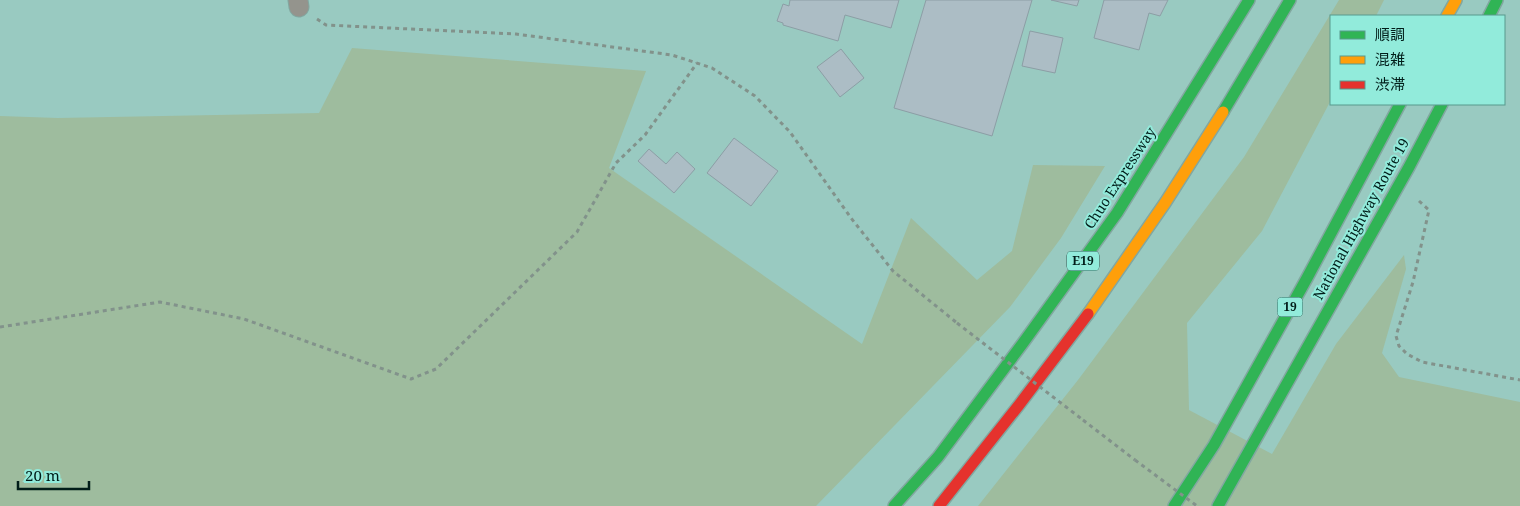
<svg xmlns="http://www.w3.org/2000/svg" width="1520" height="506" font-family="'Noto Serif','Noto Sans JP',serif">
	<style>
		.green { fill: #9ebc9e }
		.building { fill: #acbdc5; stroke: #8c9ea5 }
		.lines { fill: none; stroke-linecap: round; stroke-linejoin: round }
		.street-casing { stroke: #82a7a0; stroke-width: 21 }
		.fast-casing { stroke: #82a7a0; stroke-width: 14 }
		.slow-casing { stroke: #82a7a0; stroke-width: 14 }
		.jam-casing { stroke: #82a7a0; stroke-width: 14 }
		.path { stroke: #82928b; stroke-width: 3; stroke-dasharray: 4 4; stroke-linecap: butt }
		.street { stroke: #94948d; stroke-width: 19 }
		.fast { stroke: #30b455; stroke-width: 11 }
		.slow { stroke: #ff9f0a; stroke-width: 11 }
		.jam { stroke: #e5322d; stroke-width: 11 }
		.path-bridge { stroke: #82928b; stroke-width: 3; stroke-dasharray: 4 4; stroke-linecap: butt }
		.labels { text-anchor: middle; stroke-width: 4; stroke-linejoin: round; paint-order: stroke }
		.shield { fill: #92ebdb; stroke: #2c5b53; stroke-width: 1 }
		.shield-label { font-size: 12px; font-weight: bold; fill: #011d19 }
		.street-label { font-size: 14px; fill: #011d19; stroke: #92ebdb }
	</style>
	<rect width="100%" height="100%" fill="#99cac1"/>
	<g class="green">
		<polygon points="1339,0 1384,0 1376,16 1331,16 1331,100 1262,231 1187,323 1189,410 1272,454 1336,344 1404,255 1406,269 1382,353 1399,377 1520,402 1520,506 978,506 1078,380 1244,157"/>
		<polygon points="352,48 646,71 609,168 862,344 911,218 977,280 1012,251 1033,165 1105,166 1061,238 1010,307 816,506 0,506 0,116 58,118 319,113"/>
	</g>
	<g class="building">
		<polygon points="790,0 899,0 891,28 845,15 838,41 783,25 783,23 777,21 783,4 789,6"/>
		<polygon points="926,0 1032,0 992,136 894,108"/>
		<polygon points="1051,0 1079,0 1077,6"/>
		<polygon points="1104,0 1168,0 1160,16 1149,13 1139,50 1094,38"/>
		<polygon points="1030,31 1063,38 1055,73 1022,66"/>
		<polygon points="841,49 864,78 840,97 817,67"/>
		<polygon points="734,138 778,171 751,206 707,173"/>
		<polygon points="649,149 666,164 677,152 695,169 674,193 638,161"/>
	</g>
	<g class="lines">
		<g class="street-casing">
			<polyline id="street" points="298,0 299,7"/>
		</g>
		<g class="fast-casing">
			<g id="fast">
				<polyline points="1489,16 1497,0"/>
				<polyline points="1223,112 1290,0"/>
				<polyline points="894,506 938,457 1023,343 1117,213 1249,0"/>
				<polyline points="1174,506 1214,445 1307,278 1400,104"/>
				<polyline points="1218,506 1409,167 1442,104"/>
			</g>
		</g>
		<g class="slow-casing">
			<g id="slow">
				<polyline points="1447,16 1456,0"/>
				<polyline points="1088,314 1165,203 1223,112"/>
			</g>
		</g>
		<g class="jam-casing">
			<polyline id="jam" points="939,506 1019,405 1088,314"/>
		</g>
		<g class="path">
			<polyline points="317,19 326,25 516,34 672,55 712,68 755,96 790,132 851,218 893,271 957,323"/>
			<polyline points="1419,201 1429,210 1413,282 1396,336 1399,346 1407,354 1422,362 1520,380"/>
			<polyline points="0,327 160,302 244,319 411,379 436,369 577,232 616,163 645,135 697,63"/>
			<polyline points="1083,420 1135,460"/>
		</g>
		<use href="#street" class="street"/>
		<use href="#fast" class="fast"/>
		<use href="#slow" class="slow"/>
		<use href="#jam" class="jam"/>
		<g class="path-bridge">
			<polyline points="957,323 1083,420"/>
			<polyline points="1135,460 1197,506"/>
		</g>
	</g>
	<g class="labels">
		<g class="shield">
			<rect x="1067" y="251.5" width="32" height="19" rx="4"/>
			<rect x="1277.5" y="297.5" width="25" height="19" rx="4"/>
		</g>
		<g class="shield-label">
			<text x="1083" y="265">E19</text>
			<text x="1290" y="311">19</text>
		</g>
		<g class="street-label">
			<text transform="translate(1120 178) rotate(-57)" y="5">Chuo Expressway</text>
			<text transform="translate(1361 219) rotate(-61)" y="5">National Highway Route 19</text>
		</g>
	</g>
	<rect x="1330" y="15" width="175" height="90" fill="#92ebdb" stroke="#58998d"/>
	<rect x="1340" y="31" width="25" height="8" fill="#30b455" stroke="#58998d"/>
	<text x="1375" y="40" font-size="15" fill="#011d19">順調</text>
	<rect x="1340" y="56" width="25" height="8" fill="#ff9f0a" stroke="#58998d"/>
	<text x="1375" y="65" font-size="15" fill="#011d19">混雑</text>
	<rect x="1340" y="81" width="25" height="8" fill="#e5322d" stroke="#58998d"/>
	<text x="1375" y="90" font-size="15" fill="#011d19">渋滞</text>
	<path d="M18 481v8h71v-8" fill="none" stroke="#011d19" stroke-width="2.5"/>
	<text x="25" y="481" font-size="15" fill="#011d19" stroke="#92ebdb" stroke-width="4" paint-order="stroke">20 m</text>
</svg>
